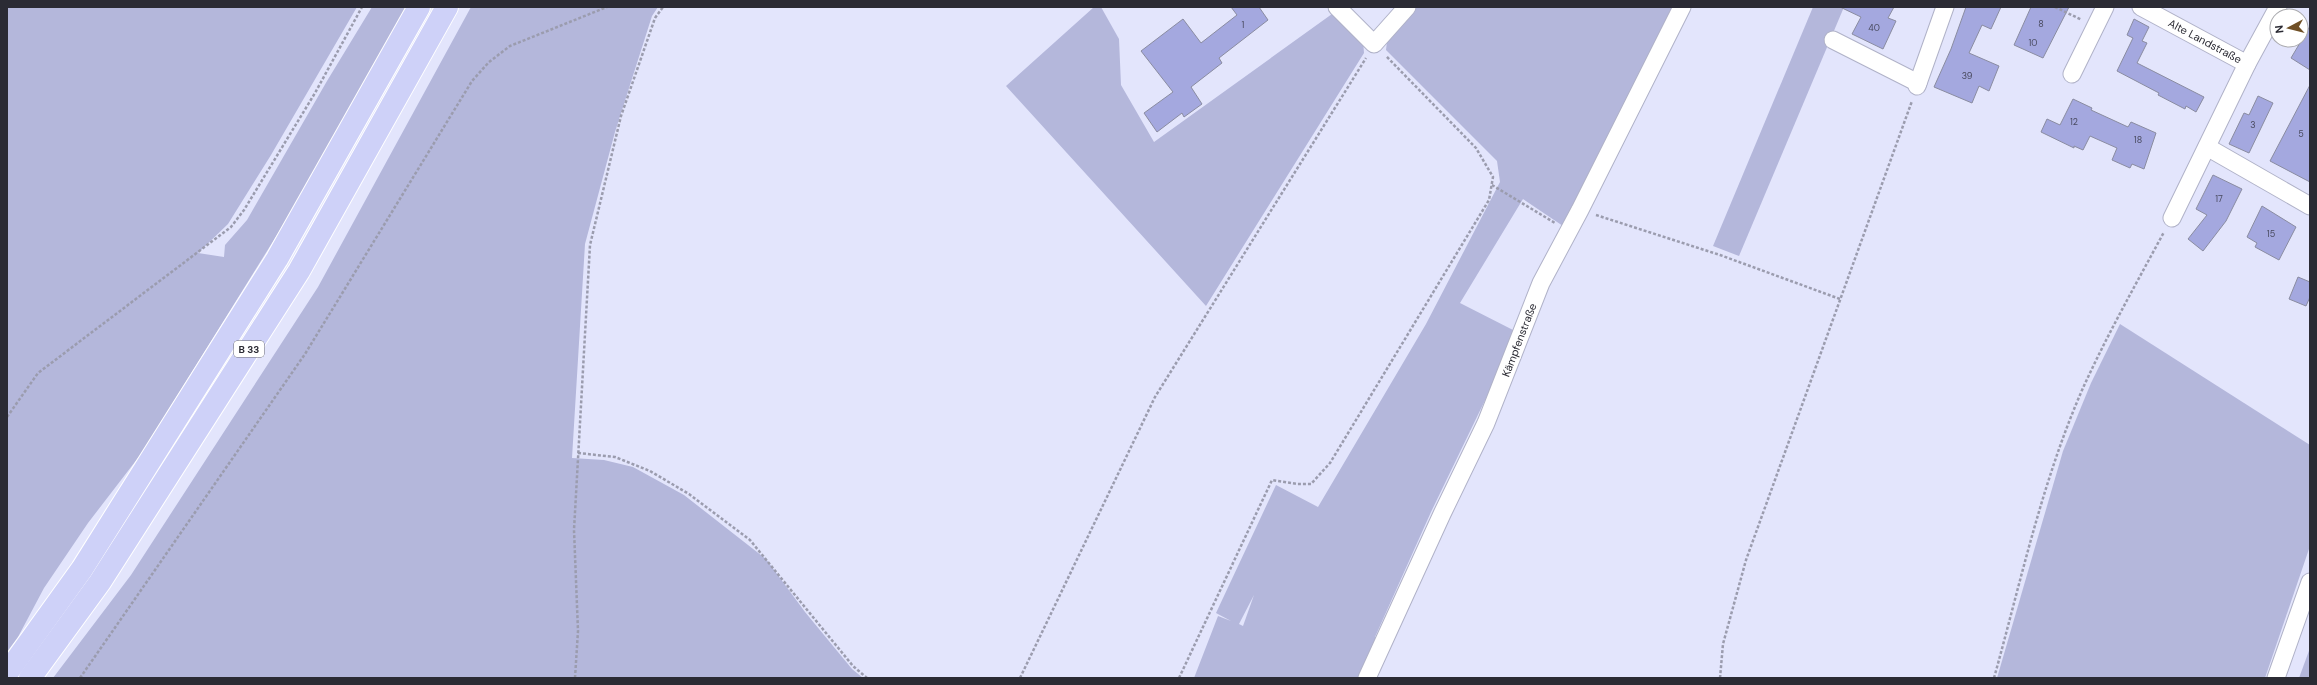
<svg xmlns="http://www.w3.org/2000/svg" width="2317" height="685" font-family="'DM Sans',sans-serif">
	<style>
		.green { fill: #b4b7db; fill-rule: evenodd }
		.building { fill: #a4a8df; stroke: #8a8ca1 }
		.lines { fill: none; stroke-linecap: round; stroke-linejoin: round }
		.minor-casing { stroke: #b0b2c8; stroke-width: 19 }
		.highway-casing { stroke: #fff; stroke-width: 24 }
		.path { stroke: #9b9cae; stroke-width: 2.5; stroke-dasharray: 3 2; stroke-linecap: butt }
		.minor { stroke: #fff; stroke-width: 17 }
		.highway { stroke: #ced1f8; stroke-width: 22 }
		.labels { text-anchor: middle; stroke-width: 3; stroke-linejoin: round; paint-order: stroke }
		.number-label { font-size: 9px; fill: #494a5f }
		.shield { fill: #fff; stroke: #6b6b71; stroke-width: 1 }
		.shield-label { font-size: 10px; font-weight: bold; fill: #2b2b34 }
		.street-label { font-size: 11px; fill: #2b2b34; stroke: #fff }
	</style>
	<rect width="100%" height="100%" fill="#e3e5fc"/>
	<g class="green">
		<polygon points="7,7 357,7 271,155 228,224 198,253 224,257 225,245 247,220 327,81 372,7 408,7 295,206 141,454 88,523 44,588 18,637 7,652"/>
		<polygon points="471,7 658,7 652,16 615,132 585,244 572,458 604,460 633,467 684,495 766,559 805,612 852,669 863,678 53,678 131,575 318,287"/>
		<polygon points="1094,7 1101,7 1119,39 1121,85 1154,142 1332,14 1363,40 1364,53 1206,306 1006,86"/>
		<path d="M1414,7H1675L1563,226L1523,199L1460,303L1515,331L1503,363L1431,512L1375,637L1378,638L1363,678H1194L1218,616L1231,621L1216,613L1276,485L1318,507L1426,324L1500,182L1497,161L1386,50L1388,33ZM1254,595L1243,626L1239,624Z"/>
		<polygon points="1813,7 1844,7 1739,256 1713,246"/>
		<polygon points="2120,324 2310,445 2310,546 2265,678 1997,678 2063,451 2091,383"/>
		<polygon points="2310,648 2310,678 2299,678"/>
	</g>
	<g class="building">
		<polygon points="1231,7 1259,7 1268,20 1219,58 1222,63 1191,87 1202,104 1184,117 1182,113 1157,132 1144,113 1173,92 1141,51 1183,19 1201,43 1237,15"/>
		<polygon points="1840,7 1894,7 1888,18 1896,21 1883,49 1852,34 1861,17"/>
		<polygon points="1966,7 2001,7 1991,29 1982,25 1969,53 1999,66 1989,91 1979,86 1972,103 1934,87 1951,49"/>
		<polygon points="2031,7 2069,7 2043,58 2014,45"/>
		<polygon points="2134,19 2149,27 2142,41 2147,43 2137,63 2204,97 2196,112 2186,106 2185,109 2158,95 2159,93 2117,71 2133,38 2127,35"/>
		<polygon points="2310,26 2310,70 2291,58"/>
		<polygon points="2310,85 2310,182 2270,161"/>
		<polygon points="2258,96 2273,103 2249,153 2229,144 2244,113 2249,115"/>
		<polygon points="2073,99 2092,108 2091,110 2128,127 2131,122 2156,133 2144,169 2132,164 2130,168 2112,160 2117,148 2090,136 2083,150 2074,146 2074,148 2041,132 2047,119 2060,125"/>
		<polygon points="2213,175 2242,189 2226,221 2203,251 2188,239 2207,215 2196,209"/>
		<polygon points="2262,206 2296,227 2279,260 2255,247 2257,243 2247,237"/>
		<polygon points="2298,277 2310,282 2310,297 2306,306 2289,299"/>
	</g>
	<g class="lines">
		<g class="minor-casing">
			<g id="minor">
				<polyline points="1337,7 1374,44 1407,7"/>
				<polyline points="2141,7 2247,64"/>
				<polyline points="1833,40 1918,83"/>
				<polyline points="2072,74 2105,7"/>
				<polyline points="1917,86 1945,7"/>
				<polyline points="2207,147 2310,206"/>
				<polyline points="2172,218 2247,64 2278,7"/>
				<polyline points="1367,678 1442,514 1486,423 1541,283 1580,210 1682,7"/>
				<polyline points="2276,678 2310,582"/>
			</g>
		</g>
		<g class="highway-casing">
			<g id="highway">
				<polyline points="7,673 82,569 277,259 419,7"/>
				<polyline points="30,678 100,582 299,271 447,7"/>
			</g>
		</g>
		<g class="path">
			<polyline points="2055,7 2082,20"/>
			<polyline points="1492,185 1555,223"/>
			<polyline points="1596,215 1720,255 1840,299"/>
			<polyline points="7,417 38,373 231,227 244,210 315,93 362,7"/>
			<polyline points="578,453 615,457 650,471 689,494 750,540 853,666 867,678"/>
			<polyline points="80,678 305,354 472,81 489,62 510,46 607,7"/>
			<polyline points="575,678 578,631 574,530 590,245 621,116 655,18 663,7"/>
			<polyline points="1020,678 1155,397 1366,58"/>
			<polyline points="1179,678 1272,480 1297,484 1311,484 1330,463 1489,200 1493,177 1476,148 1386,56"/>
			<polyline points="1720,678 1723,644 1746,560 1912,101"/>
			<path d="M1994,678C2021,581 2042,481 2083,388C2107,335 2136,284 2164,232"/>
		</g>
		<use href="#minor" class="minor"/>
		<use href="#highway" class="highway"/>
	</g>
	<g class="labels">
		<g class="number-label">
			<text x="2041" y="27">8</text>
			<text x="1243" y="28">1</text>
			<text x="1874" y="31">40</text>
			<text x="2033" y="46">10</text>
			<text x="1967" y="79">39</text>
			<text x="2074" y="125">12</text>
			<text x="2253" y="128">3</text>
			<text x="2301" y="137">5</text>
			<text x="2138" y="143">18</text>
			<text x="2219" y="202">17</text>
			<text x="2271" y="237">15</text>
		</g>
		<rect class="shield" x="234" y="341" width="30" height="16" rx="3"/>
		<g class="shield-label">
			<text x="249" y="353">B 33</text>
		</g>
		<g class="street-label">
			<text transform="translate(2205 41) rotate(28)" y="4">Alte Landstraße</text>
			<text transform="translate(1519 340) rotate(-69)" y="4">Kämpfenstraße</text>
		</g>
	</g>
	<rect width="2317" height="685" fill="none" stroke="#2b2b34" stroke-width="16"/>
	<g transform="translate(2289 28) rotate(263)"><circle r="19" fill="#ffffff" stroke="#aaaaae"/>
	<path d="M0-3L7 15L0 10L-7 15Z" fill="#6f4f25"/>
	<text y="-6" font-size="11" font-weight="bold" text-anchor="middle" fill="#2b2b34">N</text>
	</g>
</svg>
